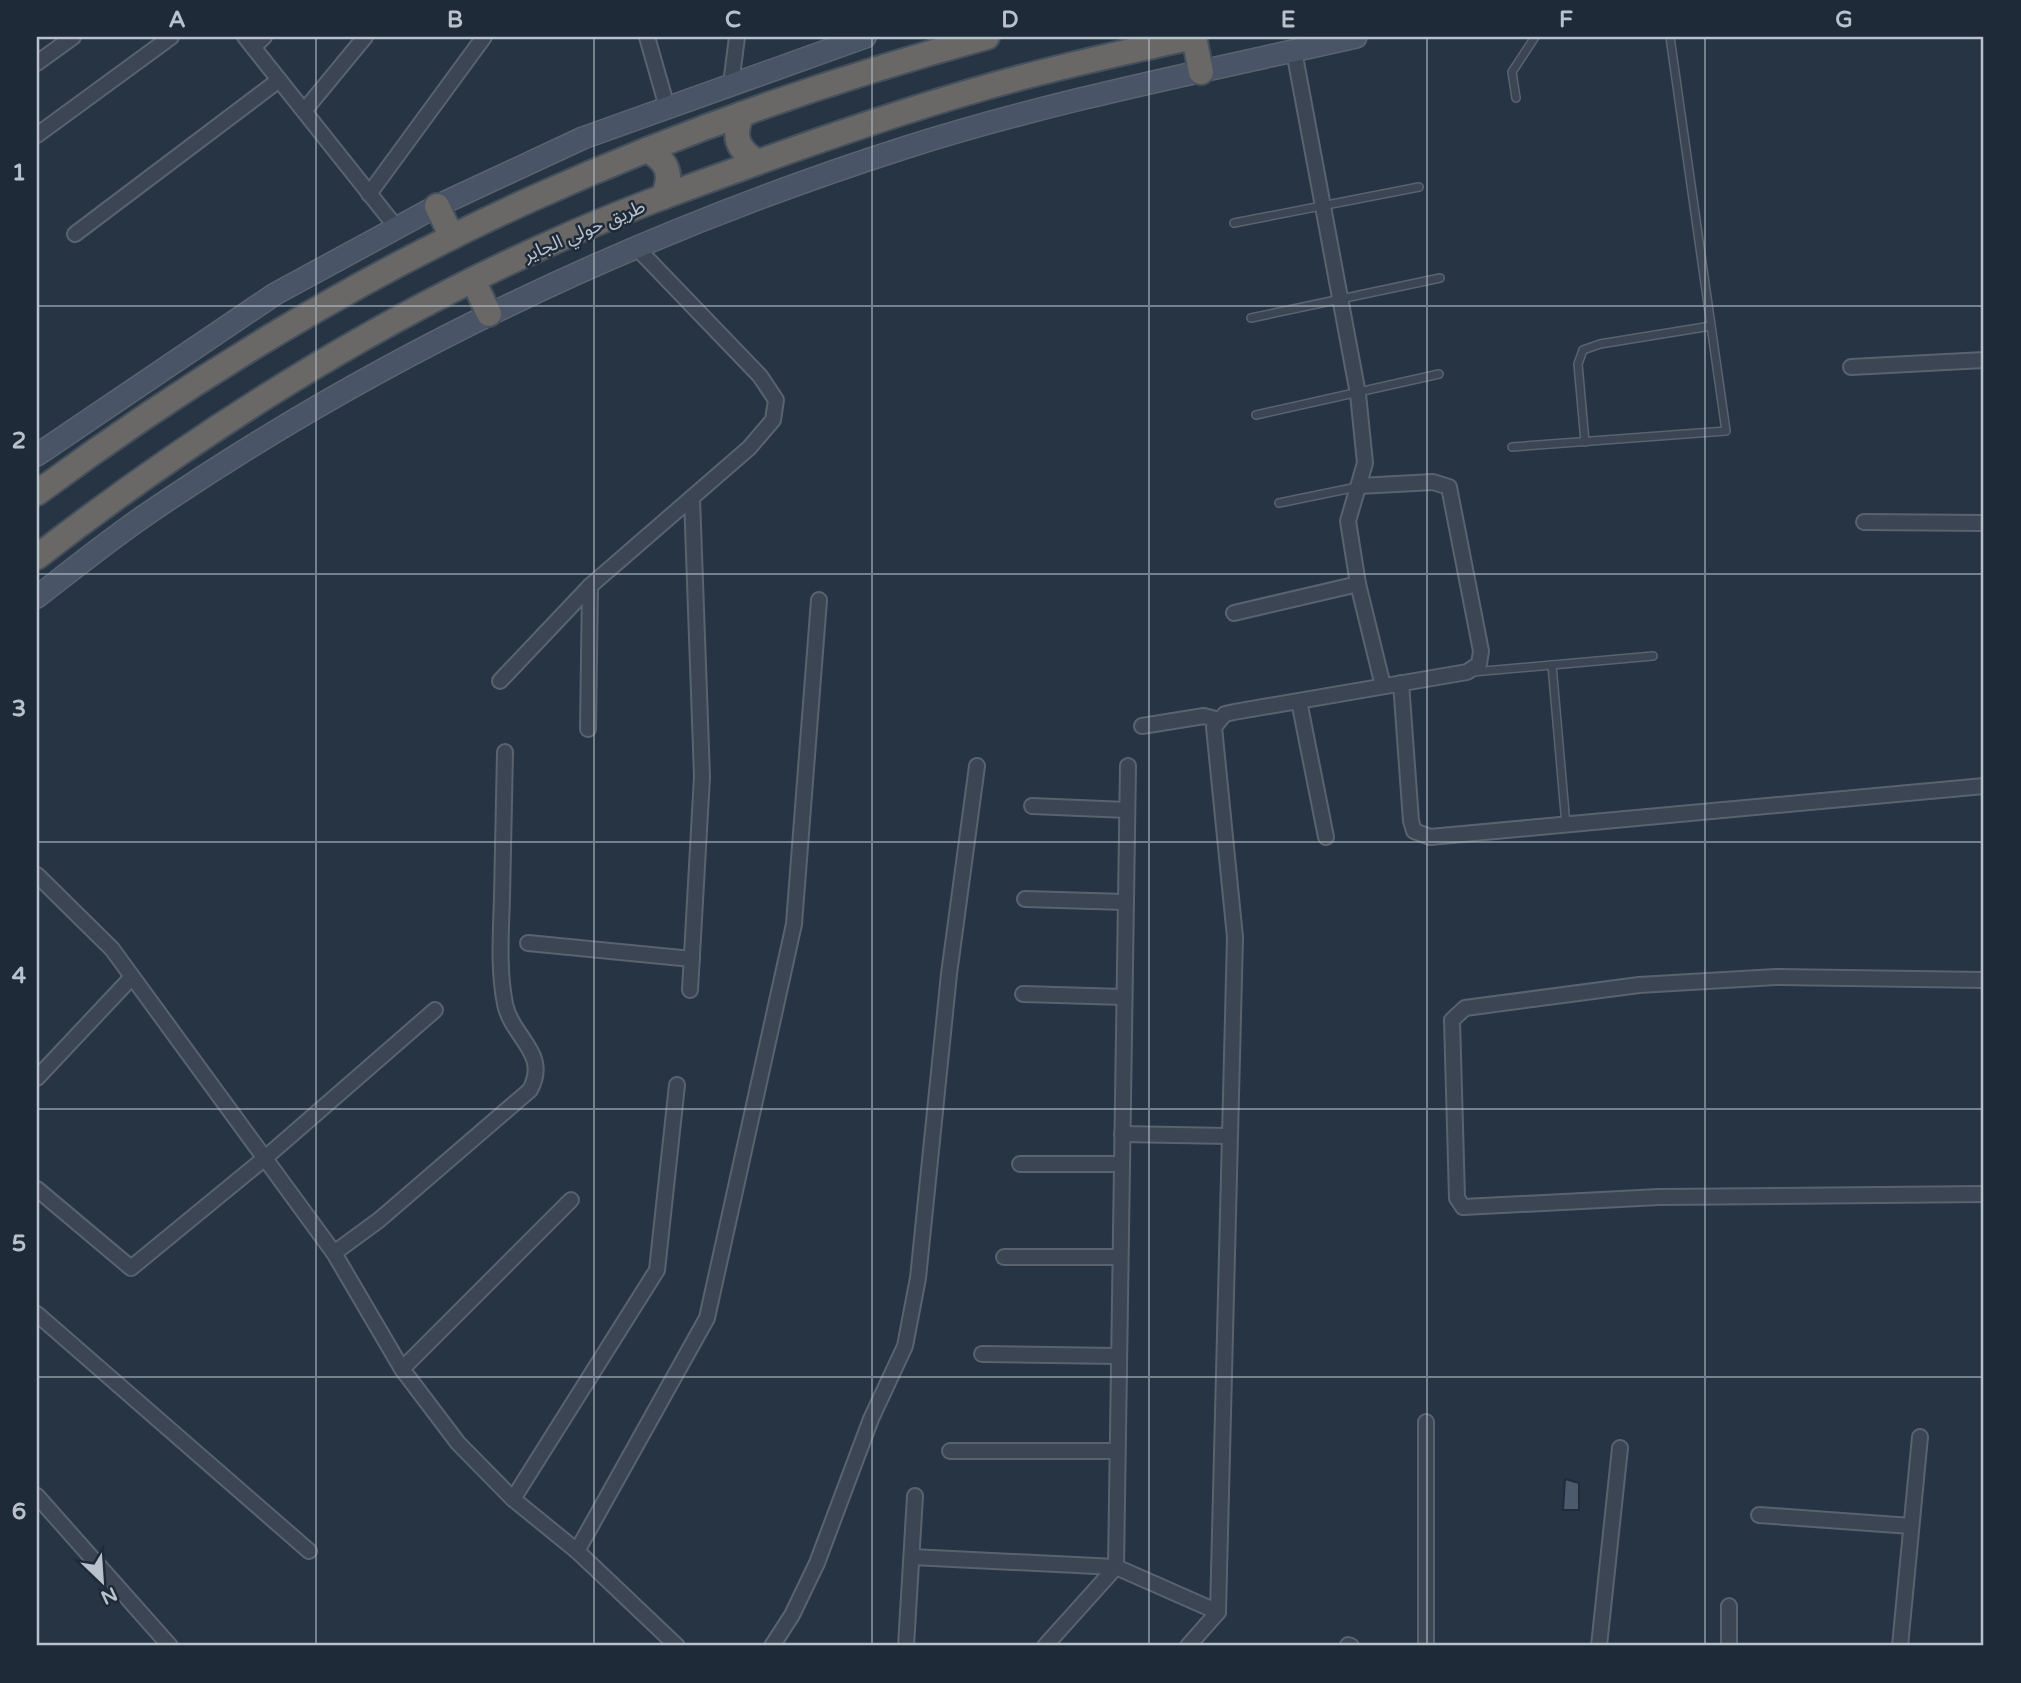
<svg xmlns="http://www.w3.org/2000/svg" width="2021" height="1683" font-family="'Varela Round','Noto Sans Arabic',sans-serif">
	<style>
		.building { fill: #4c5b6c; stroke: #212c3a; stroke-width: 2 }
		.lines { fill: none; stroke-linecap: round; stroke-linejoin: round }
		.service-casing { stroke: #596370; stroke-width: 10 }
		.minor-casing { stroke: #596370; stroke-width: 18 }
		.secondary-casing { stroke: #596370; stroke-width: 24 }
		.trunk-casing { stroke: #45505d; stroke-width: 28 }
		.service { stroke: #3b4553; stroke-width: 7 }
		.minor { stroke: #3b4553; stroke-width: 14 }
		.secondary { stroke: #495566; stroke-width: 21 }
		.trunk { stroke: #696866; stroke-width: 24 }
		.grid { fill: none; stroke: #b8c1cc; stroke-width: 2; stroke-opacity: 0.55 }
		.labels { text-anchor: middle; stroke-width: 5; stroke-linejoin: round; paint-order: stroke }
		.street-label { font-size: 19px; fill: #b8c1cc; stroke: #1f2a38 }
		.neatline { fill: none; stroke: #b8c1cc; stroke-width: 2.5 }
		.grid-label { font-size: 23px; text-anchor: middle; font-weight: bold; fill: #b8c1cc }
	</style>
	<rect width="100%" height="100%" fill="#263443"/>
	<polygon class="building" points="1565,1479 1579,1483 1579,1510 1563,1510"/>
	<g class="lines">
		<g class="service-casing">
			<g id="service">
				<polyline points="1516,98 1512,72 1535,37"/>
				<polyline points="1234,223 1419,187"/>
				<polyline points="1251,318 1440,278"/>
				<polyline points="1256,415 1439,374"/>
				<polyline points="1585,442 1578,364 1583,350 1600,344 1711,326"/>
				<polyline points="1512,447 1726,431 1670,37"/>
				<polyline points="1279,503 1357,487"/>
				<polyline points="1552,665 1566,825"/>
				<polyline points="1473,672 1653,656"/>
			</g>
		</g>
		<g class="minor-casing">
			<g id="minor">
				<polyline points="245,37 396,227"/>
				<polyline points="647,37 667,107"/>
				<polyline points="253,47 264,37"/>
				<polyline points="1294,51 1358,394 1365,463 1348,521 1358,584 1383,686"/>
				<polyline points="37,63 73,37"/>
				<polyline points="731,84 737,37"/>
				<polyline points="304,111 365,37"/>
				<polyline points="37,135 171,37"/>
				<polyline points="369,194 484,37"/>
				<polyline points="75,234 279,80"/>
				<polyline points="1851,367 1984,360"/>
				<polyline points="1864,522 1984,523"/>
				<polyline points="1234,613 1358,584"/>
				<polyline points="500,681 590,586 749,448 773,420 776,400 760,376 635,246"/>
				<polyline points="1401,683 1411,821 1414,831 1430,837 1984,786"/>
				<polyline points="1299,701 1326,837"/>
				<polyline points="1142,726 1204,716 1219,720"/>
				<polyline points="588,729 590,586"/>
				<polyline points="1032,806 1127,810"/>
				<polyline points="37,875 112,949 334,1253 402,1369 458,1443 513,1499 577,1551 677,1646"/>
				<polyline points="1025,899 1126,902"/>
				<polyline points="528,943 692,959"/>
				<polyline points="1984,980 1776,977 1639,985 1465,1008 1452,1020 1457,1198 1463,1207 1659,1197 1984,1194"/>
				<polyline points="690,990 702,777 692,498"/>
				<polyline points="1023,994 1124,997"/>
				<polyline points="37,1078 132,977"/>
				<polyline points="1122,1134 1228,1136"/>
				<polyline points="1020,1164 1122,1164"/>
				<polyline points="37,1189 131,1268 265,1158 435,1010"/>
				<path d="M334,1253L379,1220L530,1090C550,1053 512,1038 505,1004C498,968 501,933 502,897C503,849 504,800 505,752"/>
				<polyline points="1004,1257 1120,1257"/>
				<polyline points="37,1314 309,1551"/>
				<polyline points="982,1354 1119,1356"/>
				<polyline points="402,1369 571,1200"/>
				<polyline points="1426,1422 1426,1646"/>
				<polyline points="950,1451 1117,1451"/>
				<polyline points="37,1496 170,1646"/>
				<polyline points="513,1499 657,1270 677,1085"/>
				<polyline points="1759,1515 1911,1526"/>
				<polyline points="577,1551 707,1318 794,924 819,600"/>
				<polyline points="912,1557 1116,1567 1218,1612"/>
				<polyline points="1348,1645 1351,1646"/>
				<polyline points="772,1646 792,1615 817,1563 871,1419 905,1346 918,1278 949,974 977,766"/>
				<polyline points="906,1646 915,1496"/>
				<polyline points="1045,1646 1116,1567 1128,766"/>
				<polyline points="1188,1646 1218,1612 1235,937 1214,727 1225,714 1234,712 1467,672 1479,664 1481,651 1449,487 1433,482 1359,486"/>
				<polyline points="1599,1646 1620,1448"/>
				<polyline points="1729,1646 1729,1606"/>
				<polyline points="1900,1646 1920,1437"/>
			</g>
		</g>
		<g class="secondary-casing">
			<g id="secondary">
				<polyline points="37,455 275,294 437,206 583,138 865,37"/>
				<path d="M37,597C73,569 109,540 147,514C380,355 636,234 904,148C1051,101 1205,71 1356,37"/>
			</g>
		</g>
		<g class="trunk-casing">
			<g id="trunk">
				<polyline points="1194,37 1201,72"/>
				<path d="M742,114C732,136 737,150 758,162"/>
				<path d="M647,150C668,161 673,175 663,197"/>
				<polyline points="437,206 452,237"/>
				<polyline points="473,280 489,314"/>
				<path d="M37,493C190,380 362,275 536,197C682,131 833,79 987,37"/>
				<path d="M37,557C193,436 371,323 551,243C614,214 678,191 742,168C835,134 928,102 1023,77C1079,62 1136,50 1192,37"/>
			</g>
		</g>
		<use href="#service" class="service"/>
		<use href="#minor" class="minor"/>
		<use href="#secondary" class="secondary"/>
		<use href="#trunk" class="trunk"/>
	</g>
	<path class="grid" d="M316,37V1646M594,37V1646M872,37V1646M1149,37V1646M1427,37V1646M1705,37V1646M37,306H1984M37,574H1984M37,842H1984M37,1109H1984M37,1377H1984"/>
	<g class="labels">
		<g class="street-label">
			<text transform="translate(584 230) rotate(-23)" y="7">طريق حولي الجاير</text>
		</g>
	</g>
	<rect width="2021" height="1683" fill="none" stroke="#1f2a38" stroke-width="77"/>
	<g transform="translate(102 1581) rotate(155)" stroke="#1f2a38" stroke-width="5" paint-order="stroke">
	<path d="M0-5L12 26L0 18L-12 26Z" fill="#b8c1cc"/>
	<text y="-10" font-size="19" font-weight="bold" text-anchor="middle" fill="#b8c1cc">N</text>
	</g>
	<rect x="38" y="38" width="1944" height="1606" class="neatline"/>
	<g class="grid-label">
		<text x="177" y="27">A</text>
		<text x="455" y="27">B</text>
		<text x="733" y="27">C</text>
		<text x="1010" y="27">D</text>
		<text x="1288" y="27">E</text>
		<text x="1566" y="27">F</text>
		<text x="1844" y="27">G</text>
		<text x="19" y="180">1</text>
		<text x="19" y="448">2</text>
		<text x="19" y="716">3</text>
		<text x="19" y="983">4</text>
		<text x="19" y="1251">5</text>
		<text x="19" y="1519">6</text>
	</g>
</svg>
